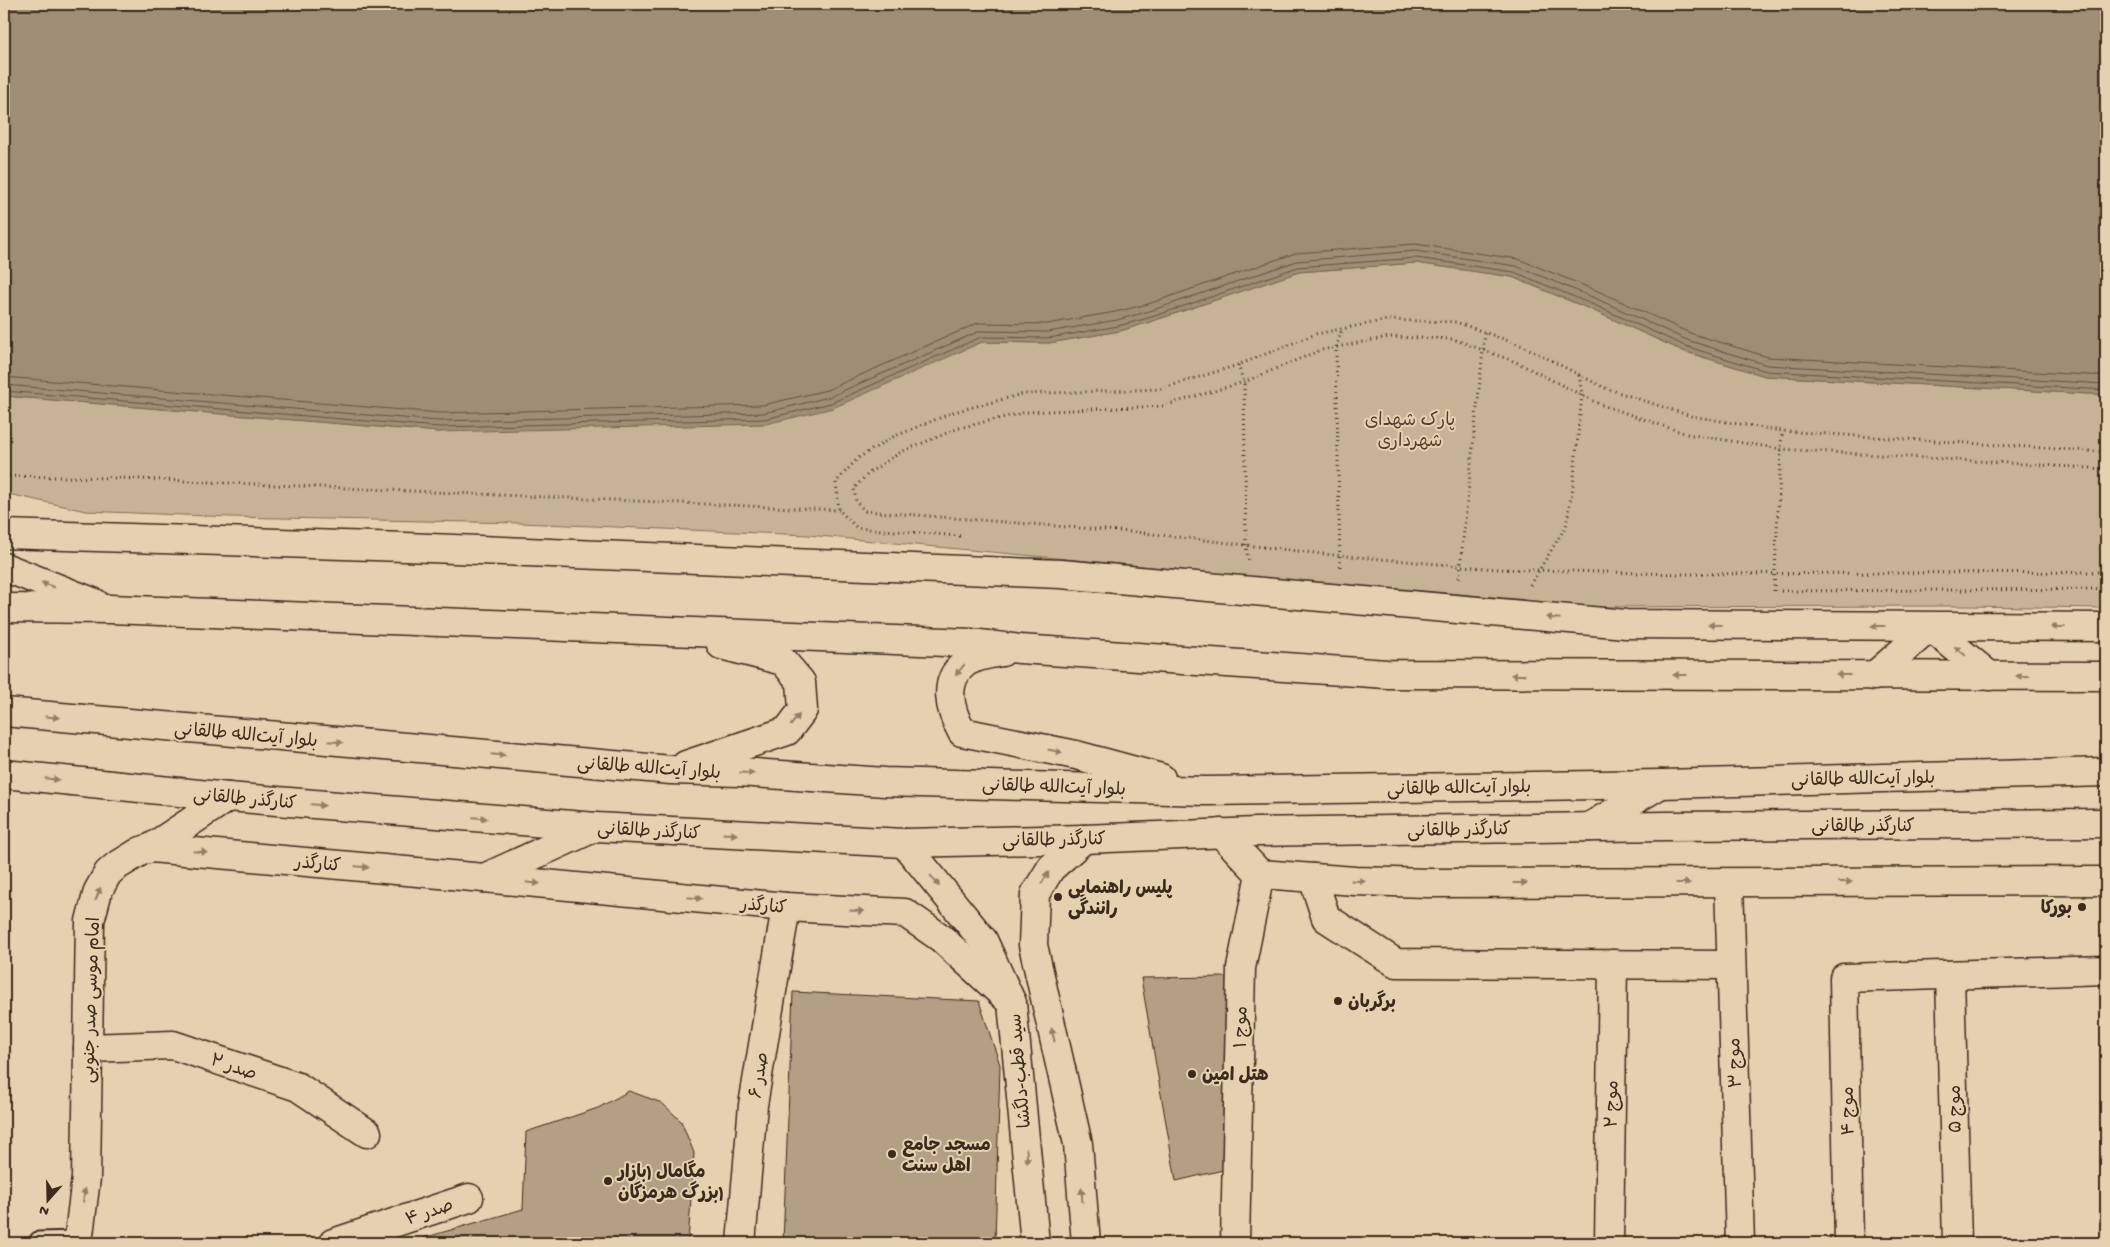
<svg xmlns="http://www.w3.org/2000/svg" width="2110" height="1247" font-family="'Gochi Hand','Playpen Sans Arabic',sans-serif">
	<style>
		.green { fill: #c6b395; stroke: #806e5a }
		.water { fill: #a08d74; stroke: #786552 }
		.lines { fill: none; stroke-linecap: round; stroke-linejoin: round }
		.shore { stroke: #635240; stroke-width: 1 }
		.building { fill: #b3a084; stroke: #3b2a1e }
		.service-casing { stroke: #3b2a1e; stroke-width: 19 }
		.minor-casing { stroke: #3b2a1e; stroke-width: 31 }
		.tertiary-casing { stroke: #3b2a1e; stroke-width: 31 }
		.secondary-casing { stroke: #3b2a1e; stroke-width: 31 }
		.primary-casing { stroke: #3b2a1e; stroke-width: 31 }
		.path { stroke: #3b2a1e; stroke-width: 3; stroke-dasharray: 1 4; stroke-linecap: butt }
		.service { stroke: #e5d1af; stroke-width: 15 }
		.minor { stroke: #e5d1af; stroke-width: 28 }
		.tertiary { stroke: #e5d1af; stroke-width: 28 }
		.secondary { stroke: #e5d1af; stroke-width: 28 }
		.primary { stroke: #e5d1af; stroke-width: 28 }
		.oneway { fill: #907e66 }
		.poi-dot { fill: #3b2a1e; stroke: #e5d1af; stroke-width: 2 }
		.labels { text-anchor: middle; stroke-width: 4; stroke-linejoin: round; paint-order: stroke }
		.park-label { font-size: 18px; fill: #503f30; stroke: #e5d1af }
		.street-label { font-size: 18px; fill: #3b2a1e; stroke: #e5d1af }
		.poi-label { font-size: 18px; font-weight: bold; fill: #3b2a1e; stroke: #e5d1af; text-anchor: start }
	</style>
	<rect width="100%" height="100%" fill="#e5d1af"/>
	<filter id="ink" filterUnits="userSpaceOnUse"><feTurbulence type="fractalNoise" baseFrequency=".02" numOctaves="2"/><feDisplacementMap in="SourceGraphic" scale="10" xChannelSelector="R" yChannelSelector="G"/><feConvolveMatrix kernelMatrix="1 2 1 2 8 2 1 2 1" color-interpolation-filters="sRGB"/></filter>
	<g filter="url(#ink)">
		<polygon class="green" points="1416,263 1512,277 1592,310 1683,351 1765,376 2106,395 2106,608 1965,606 1533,607 1347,589 1174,569 808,535 520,523 231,517 86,511 4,493 4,396 439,432 939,360 982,342 1049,343 1120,331 1153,321 1299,272"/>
		<polygon class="water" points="4,4 2106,4 2106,395 1765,376 1683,351 1592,310 1512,277 1416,263 1299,272 1153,321 1120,331 1049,343 982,342 833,408 766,424 439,432 4,396"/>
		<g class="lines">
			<g class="shore">
				<polyline points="4,377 440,413 763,405 827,390 978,323 1047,324 1115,312 1148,304 1296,253 1415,244 1518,259 1600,292 1690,333 1768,357 2106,376"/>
				<polyline points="4,385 439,421 764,413 829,397 980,331 1048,332 1117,320 1150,311 1297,261 1415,251 1516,266 1597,299 1687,340 1767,365 2106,384"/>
				<polyline points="4,391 439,427 765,419 831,403 981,337 1049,338 1118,326 1152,317 1298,267 1416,258 1514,272 1594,305 1685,346 1766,371 2106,390"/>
			</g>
		</g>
		<g class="building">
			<polygon points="1230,977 1223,1170 1176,1181 1141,978"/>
			<polygon points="793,992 979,1001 1000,1065 995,1243 783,1243"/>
			<polygon points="629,1091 662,1103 681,1121 694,1153 688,1243 406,1243 523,1209 526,1132 598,1108"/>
		</g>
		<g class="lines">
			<g class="service-casing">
				<polyline id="service" points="38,1240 78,1239"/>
			</g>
			<g class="minor-casing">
				<g id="minor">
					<polyline points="1221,833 1260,874 1355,881 1429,883 2106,881"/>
					<polyline points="151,848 484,878 596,827"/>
					<polyline points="484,878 786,907 905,913 941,938 1012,1003"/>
					<polyline points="1313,878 1326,918 1396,963 1731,965"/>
					<polyline points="1729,883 1740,1243"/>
					<polyline points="1950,975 1957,1243"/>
					<polyline points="88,1048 173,1045 298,1087 367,1133"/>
					<polyline points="333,1243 469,1198"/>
					<polyline points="741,1243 753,1105 786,907"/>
					<polyline points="1235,1243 1241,968 1260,874"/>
					<polyline points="1609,1243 1613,964"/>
					<polyline points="1849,1243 1844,978 2106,970"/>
				</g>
			</g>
			<g class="tertiary-casing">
				<g id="tertiary">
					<polyline points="4,534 405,547 1061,574 1626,624 2106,627"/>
					<polyline points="4,774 228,797 596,827 904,843 1084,839 1255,832 1666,826 2106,823"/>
				</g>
			</g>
			<g class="secondary-casing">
				<g id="secondary">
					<polyline points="1084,839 1051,868 1035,894 1033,945 1078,1144 1086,1243"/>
					<polyline points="904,843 983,940 1012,1003 1035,1243"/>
					<polyline points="78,1243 86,1178 90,921 98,891 108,873 115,867 141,851 151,848 228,797"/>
				</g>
			</g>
			<g class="primary-casing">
				<g id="primary">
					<polyline points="4,567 95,603"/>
					<polyline points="4,608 110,609 971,643 1020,649 1387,674 2106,676"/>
					<path d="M1002,652C990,654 974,656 964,664C942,682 950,711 962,732L1076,755L1161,778"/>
					<polyline points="1874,676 1930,627 1990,676"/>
					<polyline points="4,712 671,770 739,772 885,782 1206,791 1662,784 2106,772"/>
					<polyline points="686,765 787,731 803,710 801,682 783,661 721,645"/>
					<polyline points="1589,827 1661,784"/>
				</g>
			</g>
			<g class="path">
				<polyline points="1238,365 1244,382 1246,545 1248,560"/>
				<polyline points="2106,469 1781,449 1687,434 1599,404 1516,362 1453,339 1389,337 1321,350 1244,382 1163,406 1026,412 959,428 901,452 870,472 854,488 856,502 865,511 1144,533 1323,554 1497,569 1678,574 2106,572"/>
				<polyline points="4,476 118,478 839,510"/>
				<polyline points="960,536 857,528 839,510 836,482 858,458 893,437 954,412 1023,394 1160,389 1238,365 1316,334 1387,320 1456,322 1523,346 1605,388 1691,416 1782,431 2106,452"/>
				<polyline points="1340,567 1336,348 1342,329"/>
				<polyline points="1459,578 1485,332"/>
				<polyline points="1530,585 1566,526 1573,486 1582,395 1579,374"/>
				<polyline points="1774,591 1782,431"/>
				<polyline points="1781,591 2106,589"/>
			</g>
			<use href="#service" class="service"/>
			<use href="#minor" class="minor"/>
			<use href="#tertiary" class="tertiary"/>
			<use href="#secondary" class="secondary"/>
			<use href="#primary" class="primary"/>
		</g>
		<defs><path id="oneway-solid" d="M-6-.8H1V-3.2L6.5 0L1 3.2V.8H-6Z" transform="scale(1.25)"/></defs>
		<g class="oneway">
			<use href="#oneway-solid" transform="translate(48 585) rotate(-159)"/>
			<use href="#oneway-solid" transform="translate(1553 618) rotate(-175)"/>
			<use href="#oneway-solid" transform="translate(1715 625) rotate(-180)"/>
			<use href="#oneway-solid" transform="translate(1878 626) rotate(-180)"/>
			<use href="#oneway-solid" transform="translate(2058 627) rotate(-180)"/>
			<use href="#oneway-solid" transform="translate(1960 651) rotate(-141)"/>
			<use href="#oneway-solid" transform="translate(960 670) rotate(129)"/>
			<use href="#oneway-solid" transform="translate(1518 675) rotate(-180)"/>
			<use href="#oneway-solid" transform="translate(1680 675) rotate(-180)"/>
			<use href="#oneway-solid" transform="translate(1843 675) rotate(-180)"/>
			<use href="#oneway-solid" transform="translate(2023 676) rotate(-180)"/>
			<use href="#oneway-solid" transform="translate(52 717) rotate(6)"/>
			<use href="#oneway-solid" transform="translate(795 720) rotate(-52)"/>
			<use href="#oneway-solid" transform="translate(336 742) rotate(5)"/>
			<use href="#oneway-solid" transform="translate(1055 751) rotate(11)"/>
			<use href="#oneway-solid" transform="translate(498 755) rotate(5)"/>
			<use href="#oneway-solid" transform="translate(747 773) rotate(4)"/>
			<use href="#oneway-solid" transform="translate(52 779) rotate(6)"/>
			<use href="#oneway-solid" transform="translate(318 805) rotate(5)"/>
			<use href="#oneway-solid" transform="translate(480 818) rotate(5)"/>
			<use href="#oneway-solid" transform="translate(730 834) rotate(3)"/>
			<use href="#oneway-solid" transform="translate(200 852) rotate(5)"/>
			<use href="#oneway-solid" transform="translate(362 867) rotate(5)"/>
			<use href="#oneway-solid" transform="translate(1045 878) rotate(-58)"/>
			<use href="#oneway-solid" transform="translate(935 881) rotate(51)"/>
			<use href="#oneway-solid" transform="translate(1358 881) rotate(3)"/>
			<use href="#oneway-solid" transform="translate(1845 882)"/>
			<use href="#oneway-solid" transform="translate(533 883) rotate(6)"/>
			<use href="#oneway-solid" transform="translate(1520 883)"/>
			<use href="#oneway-solid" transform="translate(1683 883)"/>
			<use href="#oneway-solid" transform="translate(98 894) rotate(-69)"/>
			<use href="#oneway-solid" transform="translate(695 898) rotate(6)"/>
			<use href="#oneway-solid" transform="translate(857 911) rotate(3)"/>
			<use href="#oneway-solid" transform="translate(1053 1035) rotate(-103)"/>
			<use href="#oneway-solid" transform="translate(1027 1156) rotate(85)"/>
			<use href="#oneway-solid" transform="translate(84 1195) rotate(-83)"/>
			<use href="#oneway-solid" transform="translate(1082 1195) rotate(-94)"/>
		</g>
	</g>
	<g class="poi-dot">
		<circle cx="1058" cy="897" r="5"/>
		<circle cx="2082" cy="907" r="5"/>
		<circle cx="1338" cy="1001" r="5"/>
		<circle cx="1192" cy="1074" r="5"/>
		<circle cx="892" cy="1154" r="5"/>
		<circle cx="608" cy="1181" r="5"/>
	</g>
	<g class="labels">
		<g class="park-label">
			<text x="1410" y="425">پارک شهدای<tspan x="1410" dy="21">شهرداری</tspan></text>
		</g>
		<g class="street-label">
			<text transform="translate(246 734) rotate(5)" y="6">بلوار آیت‌الله طالقانی</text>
			<text transform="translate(649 767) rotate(4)" y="6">بلوار آیت‌الله طالقانی</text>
			<text transform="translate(1863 778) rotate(-1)" y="6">بلوار آیت‌الله طالقانی</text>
			<text transform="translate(1054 786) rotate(2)" y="6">بلوار آیت‌الله طالقانی</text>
			<text transform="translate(1459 787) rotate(-1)" y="6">بلوار آیت‌الله طالقانی</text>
			<text transform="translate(245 798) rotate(5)" y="6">کنارگذر طالقانی</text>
			<text x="1863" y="831">کنارگذر طالقانی</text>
			<text transform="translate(1459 829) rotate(-1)" y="6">کنارگذر طالقانی</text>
			<text transform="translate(649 830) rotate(3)" y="6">کنارگذر طالقانی</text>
			<text transform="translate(1054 839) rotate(-1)" y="6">کنارگذر طالقانی</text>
			<text transform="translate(318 863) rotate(5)" y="6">کنارگذر</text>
			<text transform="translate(764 905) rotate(5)" y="6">کنارگذر</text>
			<text transform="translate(90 1000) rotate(-88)" y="6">امام موسی صدر جنوبی</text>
			<text transform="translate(1240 1027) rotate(-89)" y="6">موج ۱</text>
			<text transform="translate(1734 1063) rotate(-92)" y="6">موج ۳</text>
			<text transform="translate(234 1066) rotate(19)" y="6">صدر ۲</text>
			<text transform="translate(1019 1071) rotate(-95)" y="6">سید قطب-دلگشا</text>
			<text transform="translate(758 1075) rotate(-81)" y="6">صدر ۶</text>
			<text transform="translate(1611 1104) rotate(-89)" y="6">موج ۲</text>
			<text transform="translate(1954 1109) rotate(-91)" y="6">موج ۵</text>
			<text transform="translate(1847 1111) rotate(-91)" y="6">موج ۴</text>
			<text transform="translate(429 1211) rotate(-19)" y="6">صدر ۴</text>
		</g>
		<g class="poi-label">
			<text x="1068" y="893">پلیس راهنمایی<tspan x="1068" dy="21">رانندگی</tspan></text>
			<text x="2072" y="913" text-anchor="end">بورکا</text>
			<text x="1348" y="1007">برگربان</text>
			<text x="1202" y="1080">هتل امین</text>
			<text x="902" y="1150">مسجد جامع<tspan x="902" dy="21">اهل سنت</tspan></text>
			<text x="618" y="1177">مگامال (بازار<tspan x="618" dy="21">بزرگ هرمزگان)</tspan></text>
		</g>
	</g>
	<rect width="2110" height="1247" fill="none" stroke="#e5d1af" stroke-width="20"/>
	<rect x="10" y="10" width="2090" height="1227" fill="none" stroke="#3b2a1e" stroke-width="2" filter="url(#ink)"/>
	<g transform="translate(48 1200) rotate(200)" stroke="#e5d1af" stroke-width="4" paint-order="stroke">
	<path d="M0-4L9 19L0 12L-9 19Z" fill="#3b2a1e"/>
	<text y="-8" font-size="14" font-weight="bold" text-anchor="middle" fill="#3b2a1e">N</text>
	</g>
</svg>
